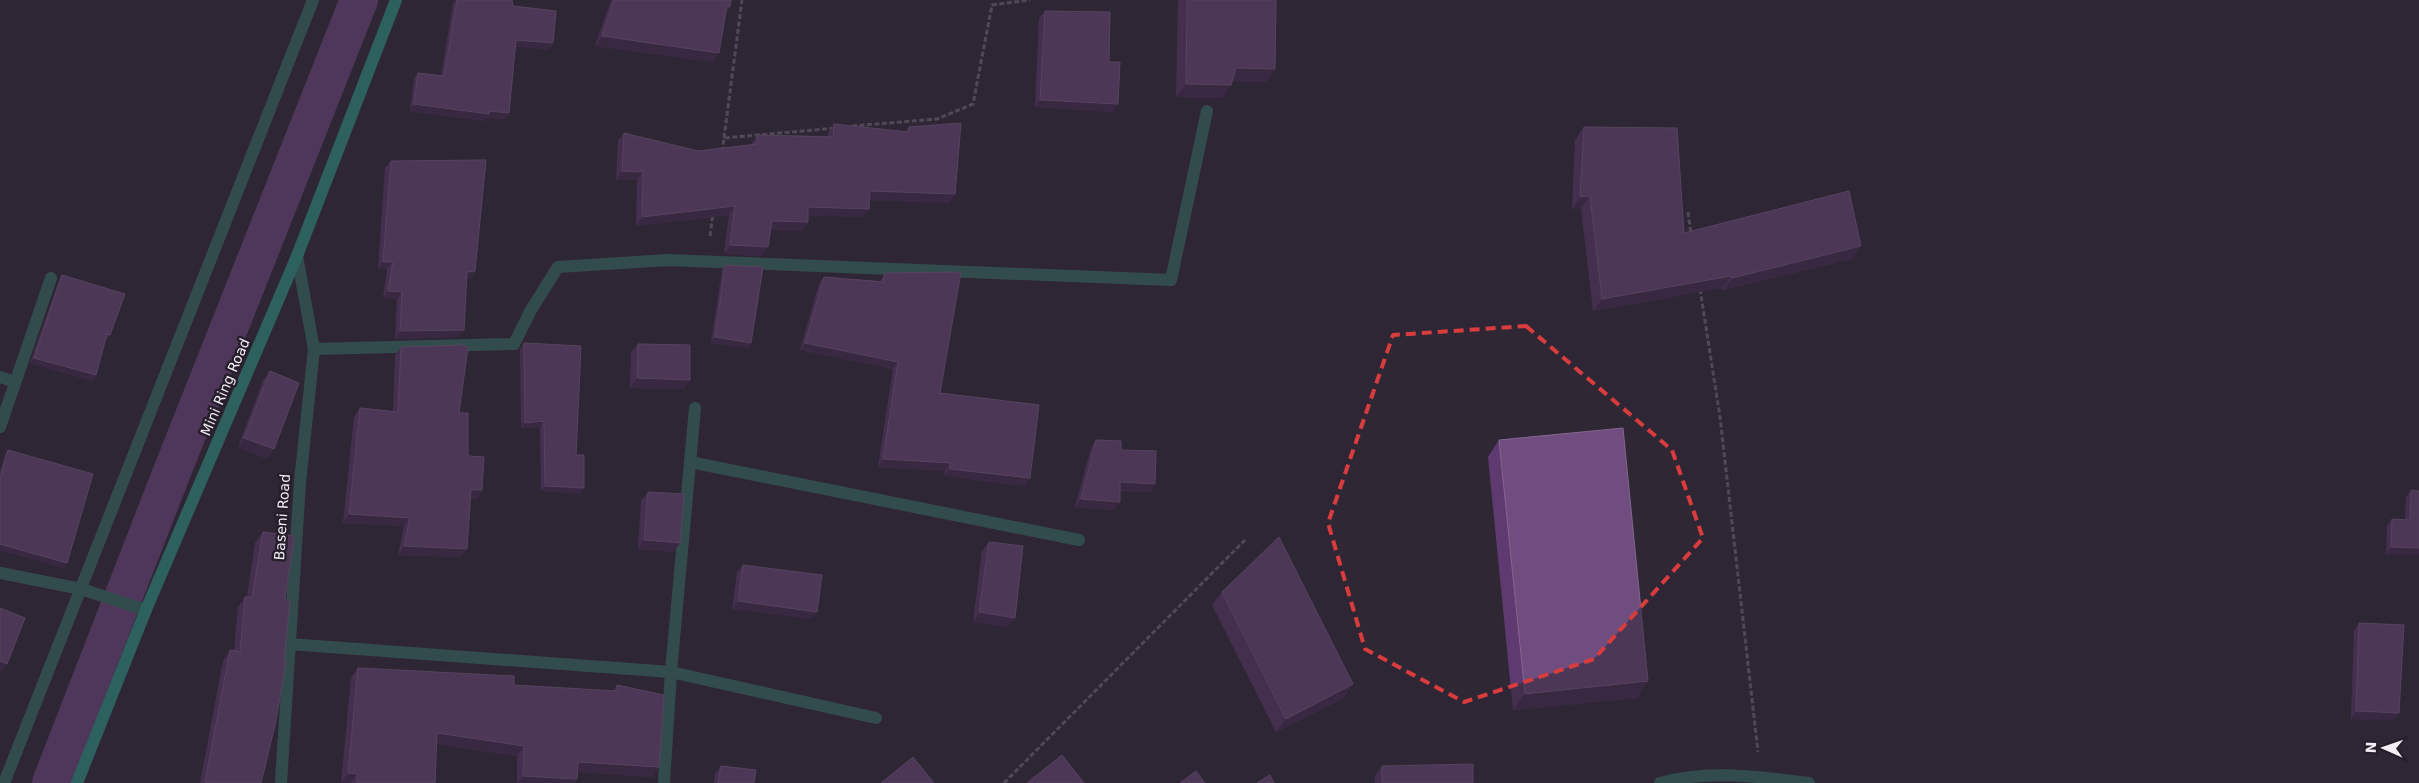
<svg xmlns="http://www.w3.org/2000/svg" width="2419" height="783" font-family="'DejaVu Sans',sans-serif">
	<style>
		.lines { fill: none; stroke-linecap: round; stroke-linejoin: round }
		.canal { stroke: #774d8a; stroke-width: 38 }
		.path { stroke: #79717d; stroke-width: 3; stroke-dasharray: 5 2.5; stroke-linecap: butt }
		.minor { stroke: #377b6c; stroke-width: 12 }
		.tertiary { stroke: #377b6c; stroke-width: 12 }
		.secondary { stroke: #2ca991; stroke-width: 12 }
		.wall { fill: #5f3a70 }
		.shaded-wall { fill: #462a52 }
		.building { fill: #6f4d7e; stroke: #846691 }
		.marked { fill: none; stroke: #d93c3d; stroke-width: 4; stroke-dasharray: 10 6; stroke-linejoin: round }
		.labels { text-anchor: middle; stroke-width: 5; stroke-linejoin: round; paint-order: stroke }
		.street-label { font-size: 14px; fill: #f3edf6; stroke: #261e2b }
	</style>
	<rect width="100%" height="100%" fill="#302735"/>
	<g class="lines">
		<polyline class="canal" points="51,783 166,487 359,0"/>
		<g class="path">
			<polyline points="852,126 937,119 973,104 992,5 1030,0"/>
			<polyline points="724,138 742,0"/>
			<polyline points="722,152 724,138 836,128"/>
			<polyline points="1688,212 1691,234"/>
			<polyline points="710,236 713,213"/>
			<polyline points="1700,289 1720,417 1758,752"/>
			<polyline points="1004,783 1245,540"/>
		</g>
		<g class="minor">
			<polyline points="314,349 514,344 531,310 558,267 668,260 1171,280 1207,111"/>
			<polyline points="0,377 15,382"/>
			<polyline points="0,427 51,278"/>
			<polyline points="690,462 1079,540"/>
			<polyline points="0,573 81,589 146,610 145,612"/>
			<polyline points="289,644 671,672 876,718"/>
			<polyline points="4,783 313,0"/>
			<polyline points="664,783 671,672 695,408"/>
			<path d="M1660,783C1710,769 1759,777 1809,783"/>
		</g>
		<polyline class="tertiary" points="281,783 300,482 314,349 297,256"/>
		<polyline class="secondary" points="77,783 145,612 297,256 396,0"/>
	</g>
	<g class="wall">
		<polygon points="456,0 512,0 513,6 553,43 549,50 515,46 505,119 486,118 484,121 410,111 414,79 418,73 441,76 453,4"/>
		<polygon points="611,0 731,0 726,13 713,62 595,46"/>
		<polygon points="1178,0 1276,0 1275,69 1266,82 1232,81 1222,98 1176,97"/>
		<polygon points="1045,11 1109,62 1113,112 1035,107 1039,18"/>
		<polygon points="834,124 905,132 909,127 949,203 869,200 863,217 808,215 802,231 770,230 762,256 724,254 729,215 636,226 637,180 616,180 618,141 624,133 698,151 751,145 757,135 828,136 828,133"/>
		<polygon points="1584,127 1684,233 1852,259 1723,290 1722,288 1593,311 1581,208 1572,209 1575,140"/>
		<polygon points="391,161 475,271 470,279 467,279 458,337 395,339 397,299 383,298 387,269 378,269 385,168"/>
		<polygon points="725,265 748,348 711,343 722,270"/>
		<polygon points="885,273 940,393 1025,486 944,476 945,471 878,467 893,369 800,350 819,284 824,277 880,281"/>
		<polygon points="62,275 110,335 105,340 96,375 92,381 30,363 59,280"/>
		<polygon points="524,343 576,455 580,494 541,491 540,427 521,428 520,349"/>
		<polygon points="638,344 690,380 683,389 630,388 631,353"/>
		<polygon points="401,347 459,413 468,456 482,490 476,499 471,498 461,557 398,555 404,526 343,523 354,417 360,408 393,411 395,355"/>
		<polygon points="270,371 274,449 267,459 238,447 263,381"/>
		<polygon points="1096,440 1150,492 1120,491 1114,510 1075,507 1091,448"/>
		<polygon points="1499,440 1648,681 1637,698 1513,710 1488,457"/>
		<polygon points="8,450 64,568 0,550 0,472 5,455"/>
		<polygon points="2411,490 2419,555 2386,554 2387,526 2392,519 2405,520 2406,497"/>
		<polygon points="648,492 680,543 673,552 638,549 641,501"/>
		<polygon points="263,532 285,600 261,783 200,783 223,661 230,650 234,651 238,607 245,597 247,597 255,543"/>
		<polygon points="989,542 1008,627 973,622 982,551"/>
		<polygon points="743,565 811,619 732,609 737,572"/>
		<polygon points="1222,592 1344,698 1276,732 1212,605"/>
		<polygon points="2359,623 2399,713 2393,720 2351,719 2354,631"/>
		<polygon points="358,668 514,685 613,691 617,685 653,777 578,772 574,783 517,783 517,756 436,744 435,783 341,783 351,678"/>
		<polygon points="721,766 754,783 714,783 715,774"/>
		<polygon points="1382,766 1473,783 1375,783 1375,776"/>
	</g>
	<g class="shaded-wall">
		<polygon points="727,6 730,7 723,16"/>
		<polygon points="602,36 719,53 713,62 595,46"/>
		<polygon points="516,40 553,43 549,50 511,46"/>
		<polygon points="1236,68 1275,69 1266,82 1226,81"/>
		<polygon points="1186,84 1231,85 1222,98 1176,97"/>
		<polygon points="1040,100 1118,104 1113,112 1035,107"/>
		<polygon points="414,104 489,111 509,113 505,119 486,118 484,121 410,111"/>
		<polygon points="622,171 643,172 637,180 616,180"/>
		<polygon points="870,191 955,194 949,203 864,200"/>
		<polygon points="1590,196 1581,208 1572,209 1580,197"/>
		<polygon points="735,206 729,215 636,226 642,217"/>
		<polygon points="808,207 869,209 863,217 802,215"/>
		<polygon points="772,221 808,222 802,231 766,230"/>
		<polygon points="730,245 768,247 762,256 724,254"/>
		<polygon points="1861,246 1852,259 1723,290 1732,278"/>
		<polygon points="383,262 393,262 387,269 378,269"/>
		<polygon points="475,271 470,279 462,280 467,272"/>
		<polygon points="1731,276 1722,288 1593,311 1602,299"/>
		<polygon points="388,291 402,292 397,299 383,298"/>
		<polygon points="464,330 458,337 395,339 400,331"/>
		<polygon points="715,337 751,343 748,348 711,343"/>
		<polygon points="805,343 898,362 893,369 800,350"/>
		<polygon points="34,358 96,375 92,381 30,363"/>
		<polygon points="637,378 690,380 683,389 630,388"/>
		<polygon points="544,421 540,427 521,428 525,423"/>
		<polygon points="244,438 274,449 267,459 238,447"/>
		<polygon points="883,459 950,463 945,471 878,467"/>
		<polygon points="950,469 1030,478 1025,486 944,476"/>
		<polygon points="1120,482 1155,484 1150,492 1115,490"/>
		<polygon points="545,486 584,488 580,494 541,491"/>
		<polygon points="471,490 482,490 476,499 465,498"/>
		<polygon points="1081,499 1120,502 1114,510 1075,507"/>
		<polygon points="349,514 410,518 404,526 343,523"/>
		<polygon points="644,540 680,543 673,552 638,549"/>
		<polygon points="0,544 67,563 64,568 0,550"/>
		<polygon points="404,546 467,549 461,557 398,555"/>
		<polygon points="2391,547 2419,548 2419,555 2386,554"/>
		<polygon points="738,601 817,612 811,619 732,609"/>
		<polygon points="979,612 1015,618 1008,627 973,622"/>
		<polygon points="0,661 7,664 1,672 0,671"/>
		<polygon points="1648,681 1637,698 1513,710 1525,694"/>
		<polygon points="1353,684 1344,698 1276,732 1286,719"/>
		<polygon points="2356,711 2399,713 2393,720 2351,719"/>
		<polygon points="437,733 524,746 517,756 430,743"/>
		<polygon points="578,762 659,767 653,777 572,772"/>
		<polygon points="348,773 357,774 351,783 341,783"/>
		<polygon points="523,776 577,779 574,783 518,783"/>
	</g>
	<g class="building">
		<polygon points="457,0 512,0 513,6 556,11 553,43 516,40 509,113 489,111 489,114 414,104 418,73 444,76"/>
		<polygon points="614,0 731,0 730,7 727,6 719,53 602,36"/>
		<polygon points="1187,0 1276,0 1275,69 1236,68 1231,85 1186,84"/>
		<polygon points="1045,11 1110,12 1109,62 1120,62 1118,104 1040,100"/>
		<polygon points="961,123 955,194 870,191 869,209 808,207 808,222 772,221 768,247 730,245 735,206 642,217 643,172 622,171 624,133 698,151 757,144 757,135 833,137 834,124 908,132 909,127"/>
		<polygon points="1584,127 1677,128 1684,233 1849,191 1861,246 1732,278 1731,276 1602,299 1590,196 1580,197"/>
		<polygon points="486,160 475,271 467,272 464,330 400,331 402,292 388,291 393,262 383,262 391,161"/>
		<polygon points="725,265 763,267 751,343 715,337"/>
		<polygon points="961,272 940,393 1039,405 1030,478 950,469 950,463 883,459 898,362 805,343 824,277 883,282 885,273"/>
		<polygon points="62,275 125,294 110,335 107,334 96,375 34,358"/>
		<polygon points="524,343 581,346 576,455 584,455 584,488 545,486 544,421 525,423"/>
		<polygon points="638,344 690,345 690,380 637,378"/>
		<polygon points="463,345 468,347 459,413 468,413 468,456 484,457 482,490 471,490 467,549 404,546 410,518 349,514 360,408 398,412 401,347"/>
		<polygon points="270,371 299,383 274,449 244,438"/>
		<polygon points="1623,428 1648,681 1525,694 1499,440"/>
		<polygon points="1096,440 1121,441 1121,450 1156,451 1155,484 1120,482 1120,502 1081,499"/>
		<polygon points="8,450 93,474 67,563 0,544 0,479"/>
		<polygon points="2411,490 2419,491 2419,548 2391,547 2392,519 2410,520"/>
		<polygon points="648,492 684,494 680,543 644,540"/>
		<polygon points="263,532 294,536 285,600 290,600 284,660 286,660 276,721 261,783 210,783 205,782 230,650 240,652 245,597 252,597"/>
		<polygon points="1279,537 1353,684 1286,719 1222,592"/>
		<polygon points="989,542 1023,546 1015,618 979,612"/>
		<polygon points="743,565 822,575 817,612 738,601"/>
		<polygon points="0,608 25,618 7,664 0,661"/>
		<polygon points="2359,623 2404,625 2399,713 2356,711"/>
		<polygon points="358,668 514,676 514,685 617,691 617,685 664,695 659,767 578,762 577,779 523,776 524,746 437,733 435,783 357,783 357,774 348,773"/>
		<polygon points="1062,755 1084,783 1027,783"/>
		<polygon points="913,757 934,783 881,783"/>
		<polygon points="1473,764 1473,783 1382,783 1382,766"/>
		<polygon points="721,766 756,770 754,783 718,783"/>
		<polygon points="1196,771 1205,783 1180,783"/>
		<polygon points="1270,775 1274,783 1257,783"/>
	</g>
	<path d="M0 0H2419V783H0ZM1526,326L1672,450L1703,538L1594,659L1464,702L1365,649L1328,523L1393,335Z" fill="#302735" fill-opacity=".55" fill-rule="evenodd"/>
	<path class="marked" d="M1526,326L1672,450L1703,538L1594,659L1464,702L1365,649L1328,523L1393,335Z"/>
	<g class="labels">
		<g class="street-label">
			<text transform="translate(225 387) rotate(-67)" y="5">Mini Ring Road</text>
			<text transform="translate(282 517) rotate(-86)" y="5">Baseni Road</text>
		</g>
	</g>
	<g transform="translate(2384 748) rotate(272)" stroke="#261e2b" stroke-width="4" paint-order="stroke">
	<path d="M0-4L9 19L0 12L-9 19Z" fill="#f3edf6"/>
	<text y="-8" font-size="14" font-weight="bold" text-anchor="middle" fill="#f3edf6">N</text>
	</g>
</svg>
